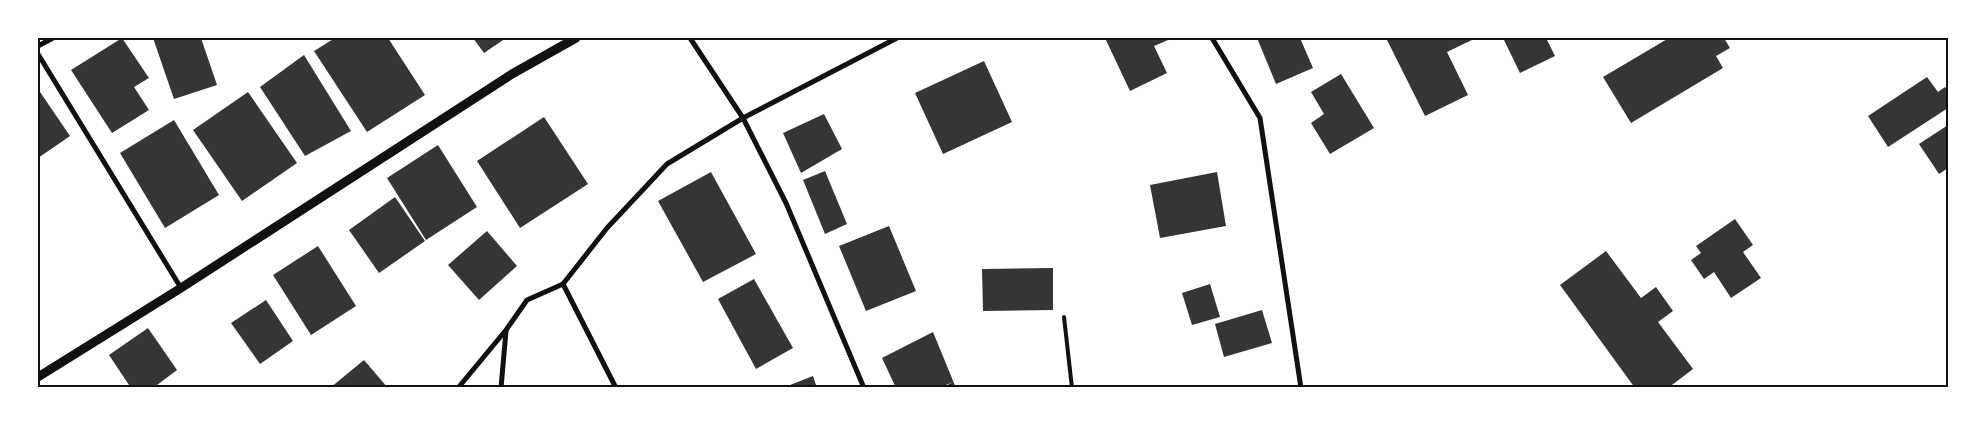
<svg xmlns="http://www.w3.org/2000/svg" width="1986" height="425" font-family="Commissioner,sans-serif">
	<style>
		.building { fill: #353535 }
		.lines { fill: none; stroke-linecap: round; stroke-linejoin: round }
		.service { stroke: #111; stroke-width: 4 }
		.minor { stroke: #111; stroke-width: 5 }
		.tertiary { stroke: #111; stroke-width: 9 }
		.neatline { fill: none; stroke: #111; stroke-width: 2 }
	</style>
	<rect width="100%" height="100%" fill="#fff"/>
	<g class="building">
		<polygon points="122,38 149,78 134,87 149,110 112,133 71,70"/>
		<polygon points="153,38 201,38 217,85 174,99"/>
		<polygon points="335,38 388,38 425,95 367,132 314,51"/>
		<polygon points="473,38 506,38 484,53"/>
		<polygon points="1105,38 1173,38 1154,46 1167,73 1130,91"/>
		<polygon points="1257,38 1300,38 1313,68 1276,84"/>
		<polygon points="1386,38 1476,38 1447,52 1468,95 1425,116"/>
		<polygon points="1503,38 1546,38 1555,56 1520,73"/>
		<polygon points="1669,38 1724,38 1730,48 1716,56 1723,68 1631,123 1603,77"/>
		<polygon points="304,55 351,131 305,156 260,87"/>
		<polygon points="984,61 1012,122 943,154 915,93"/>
		<polygon points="1341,74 1374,128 1330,154 1311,123 1324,114 1311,92"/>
		<polygon points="1927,77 1938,92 1945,87 1948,92 1948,108 1888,147 1868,116"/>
		<polygon points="38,89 70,136 38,158"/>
		<polygon points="248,92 297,163 242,201 193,130"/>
		<polygon points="824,114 842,149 801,173 783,133"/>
		<polygon points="544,117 588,184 520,228 477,161"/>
		<polygon points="174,120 219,195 165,228 120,153"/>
		<polygon points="1948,125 1948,168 1939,174 1919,144"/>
		<polygon points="438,145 477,207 426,240 387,178"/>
		<polygon points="825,171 847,224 825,234 803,180"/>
		<polygon points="711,172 756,254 703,282 658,201"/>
		<polygon points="1217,172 1226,226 1160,238 1150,185"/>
		<polygon points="395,197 425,241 379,273 349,230"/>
		<polygon points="1735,219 1753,245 1743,252 1761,278 1731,298 1714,272 1704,279 1691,260 1701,253 1696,246"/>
		<polygon points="889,226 916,291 866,311 839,246"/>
		<polygon points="487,231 517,266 479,300 448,265"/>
		<polygon points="318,246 356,306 311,335 273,275"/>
		<polygon points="1606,251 1641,298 1656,287 1673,311 1658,322 1693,369 1668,388 1635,388 1560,285"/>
		<polygon points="1053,268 1053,310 983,311 982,269"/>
		<polygon points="754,279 793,348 756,369 718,299"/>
		<polygon points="1210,284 1220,317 1192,325 1182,293"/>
		<polygon points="266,300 293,341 260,364 231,323"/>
		<polygon points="1262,310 1272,343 1224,357 1215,324"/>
		<polygon points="148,328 177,370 153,388 131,388 109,355"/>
		<polygon points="933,332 956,388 942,388 953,382 939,388 896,388 882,358"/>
		<polygon points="364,360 388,388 330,388"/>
		<polygon points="813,376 817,388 785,388 785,387"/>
	</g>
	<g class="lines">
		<polyline class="service" points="1064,317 1072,388"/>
		<g class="minor">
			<polyline points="690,38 743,118 786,203 864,388"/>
			<polyline points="1212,38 1260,118 1301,388"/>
			<polyline points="38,46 53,38"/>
			<polyline points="38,54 181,288"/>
			<polyline points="563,284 616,388"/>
			<polyline points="458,388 506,330 527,300 563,284 607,228 667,164 743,118 897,38"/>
			<polyline points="501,388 506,331"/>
		</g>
		<polyline class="tertiary" points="38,377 181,288 512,74 576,38"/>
	</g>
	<rect width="1986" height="425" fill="none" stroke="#ffffff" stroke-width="78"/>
	<rect x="39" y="39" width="1908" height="347" class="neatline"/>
</svg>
